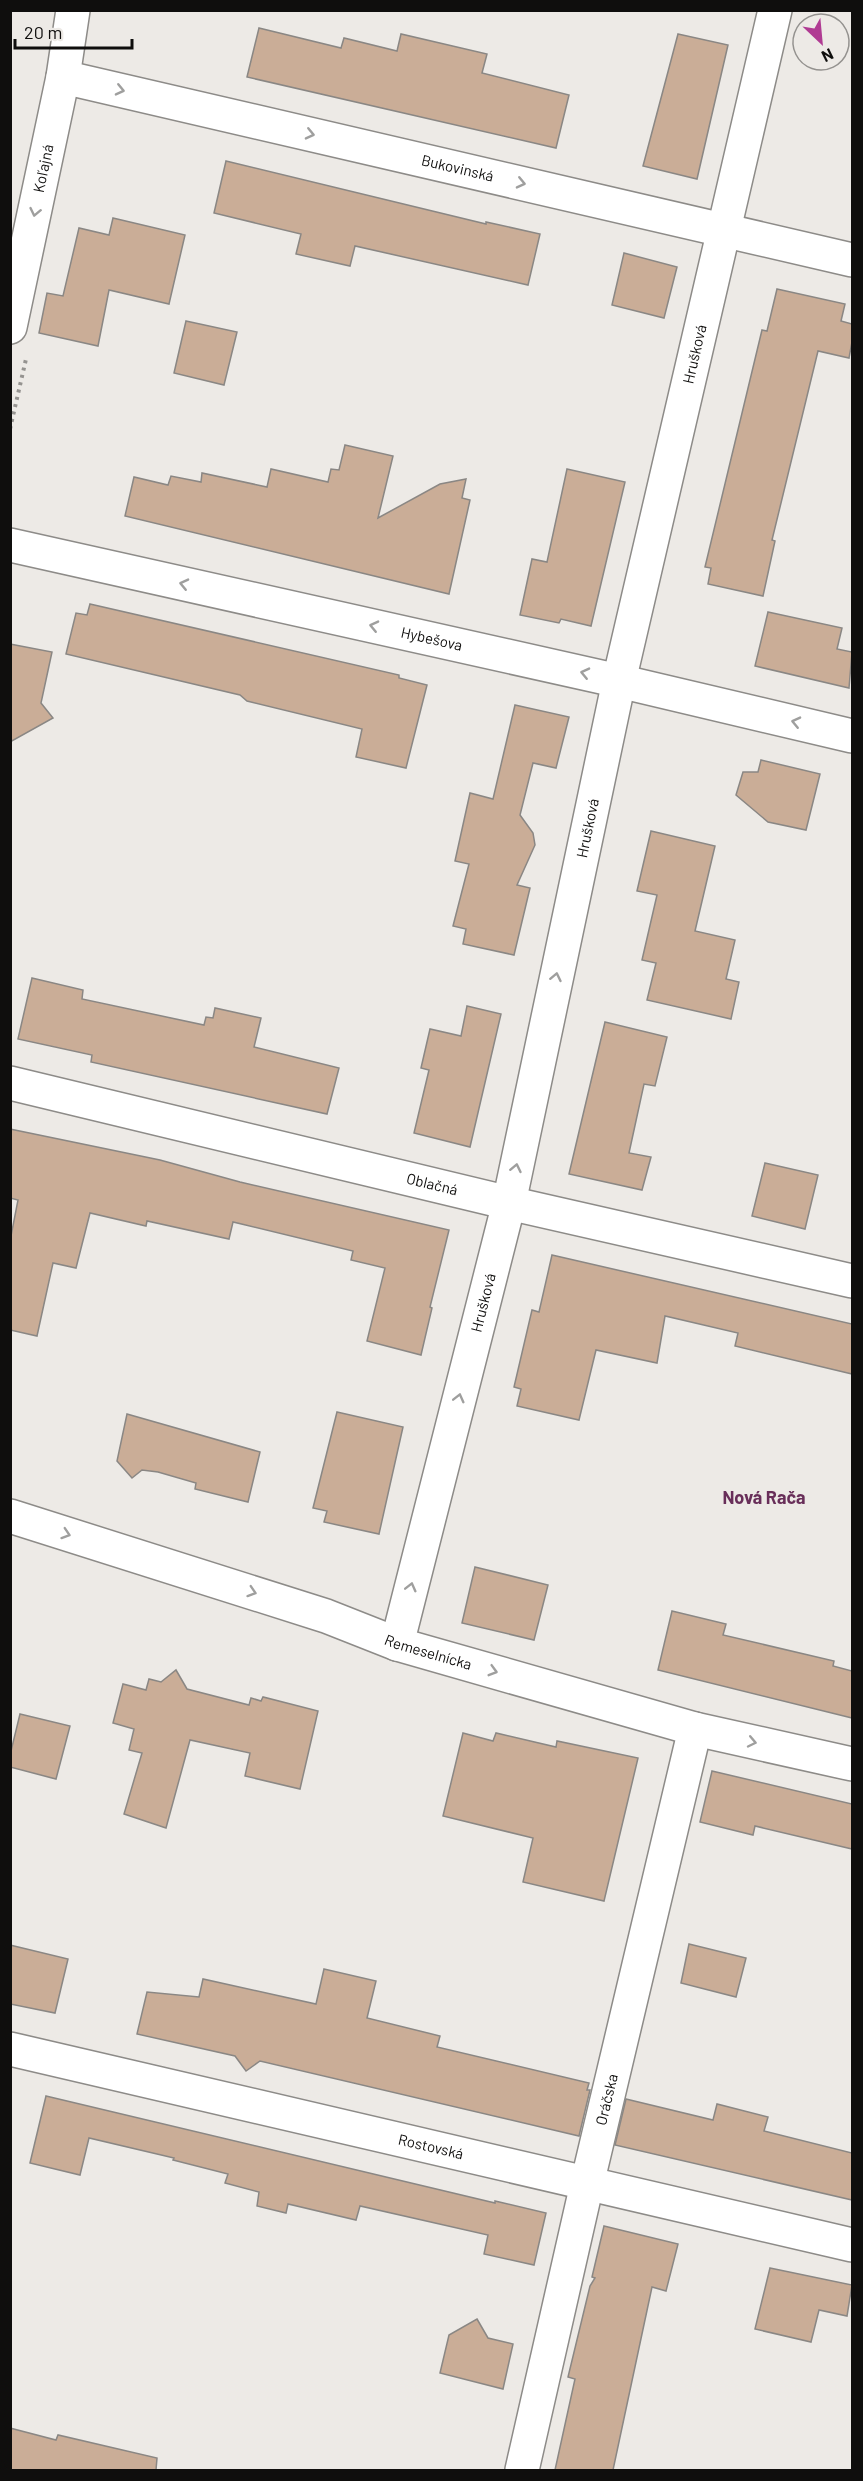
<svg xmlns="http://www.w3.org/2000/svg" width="863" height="2481" font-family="Barlow,sans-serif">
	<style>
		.building { fill: #caad97; stroke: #8a8784; stroke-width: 1.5 }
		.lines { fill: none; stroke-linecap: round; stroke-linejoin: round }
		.street-casing { stroke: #8d8b88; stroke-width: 36 }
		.path { stroke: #959390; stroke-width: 4; stroke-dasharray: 3 4.5; stroke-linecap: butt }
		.street { stroke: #fff; stroke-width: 33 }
		.oneway { stroke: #9f9f9e }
		.labels { text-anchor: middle; stroke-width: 6; stroke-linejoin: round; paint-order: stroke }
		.street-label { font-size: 15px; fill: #0f0e0d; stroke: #edeae6 }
		.quarter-label { font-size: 18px; font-weight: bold; fill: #682e59; stroke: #edeae6 }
	</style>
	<rect width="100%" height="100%" fill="#edeae6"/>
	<g class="building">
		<polygon points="259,28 341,48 344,38 397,51 401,34 487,54 482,73 569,95 556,148 247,77"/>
		<polygon points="678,34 728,45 697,179 643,166"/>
		<polygon points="226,161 486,224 486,222 540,234 528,285 355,246 350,266 296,254 301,234 214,213"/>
		<polygon points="113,218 185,235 169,304 109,290 98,346 39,333 47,293 63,296 79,228 109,235"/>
		<polygon points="624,253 677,267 664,318 612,305"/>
		<polygon points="777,289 845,304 841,321 852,324 852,342 849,358 818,351 772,540 775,541 763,596 708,584 711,568 705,567 762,330 767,331"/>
		<polygon points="186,321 237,332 224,385 174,373"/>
		<polygon points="345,445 393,456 378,518 440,484 466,479 462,498 470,500 449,594 125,516 134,477 168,485 171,476 201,482 202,473 267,487 271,469 328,482 331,469 339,470"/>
		<polygon points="567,469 625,482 591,626 561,619 559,623 520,615 532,559 547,562"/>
		<polygon points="90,604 399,675 399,678 427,685 406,768 356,757 362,729 247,701 240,695 66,654 76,613 87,615"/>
		<polygon points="768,612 842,628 837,649 852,652 849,688 755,666"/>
		<polygon points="10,644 52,652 41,703 53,718 10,742"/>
		<polygon points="515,705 569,717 556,768 533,763 520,815 533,833 535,845 517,885 530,888 514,955 463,944 466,929 453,926 469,864 455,861 470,793 493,799"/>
		<polygon points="761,760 820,774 806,830 768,822 736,795 743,772 758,772"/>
		<polygon points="651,831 715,846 695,931 735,940 726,979 739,982 731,1019 647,1000 656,963 642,960 657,895 637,891"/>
		<polygon points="32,978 83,990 82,999 204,1025 206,1017 213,1018 215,1008 261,1018 254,1047 339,1068 327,1114 91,1062 92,1055 18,1039"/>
		<polygon points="467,1006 501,1014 470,1147 414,1133 429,1070 421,1068 430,1029 461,1036"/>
		<polygon points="605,1022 667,1037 655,1086 644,1084 629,1153 651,1157 642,1190 569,1174"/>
		<polygon points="10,1129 160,1160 240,1182 449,1230 430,1307 432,1308 421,1355 367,1341 385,1268 351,1260 353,1251 233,1222 229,1239 147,1221 146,1226 90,1213 76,1268 53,1263 37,1336 10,1330 10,1241 18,1200 10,1198"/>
		<polygon points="765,1163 818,1175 805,1229 752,1216"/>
		<polygon points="552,1255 852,1324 852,1374 735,1346 738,1333 665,1316 657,1363 596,1350 579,1420 517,1406 521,1389 514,1387 532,1310 539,1312"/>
		<polygon points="337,1412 403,1427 379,1534 324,1522 327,1511 313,1508"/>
		<polygon points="127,1414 260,1452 248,1502 195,1489 196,1483 158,1472 142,1470 132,1478 117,1461"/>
		<polygon points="475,1567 548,1585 534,1640 462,1623"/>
		<polygon points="672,1611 726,1624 723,1635 834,1661 833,1666 852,1671 852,1718 658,1670"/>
		<polygon points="176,1670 187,1689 249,1705 251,1698 261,1701 263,1697 318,1711 300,1789 245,1776 250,1753 190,1740 166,1828 124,1814 142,1753 129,1750 134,1729 113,1723 123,1684 146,1690 149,1679 161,1682"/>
		<polygon points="20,1714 70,1726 56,1779 10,1767 10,1755"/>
		<polygon points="463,1733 493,1741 496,1733 556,1747 557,1741 638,1758 604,1901 523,1882 533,1838 443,1816"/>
		<polygon points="712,1771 852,1804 852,1849 755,1826 753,1835 700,1822"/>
		<polygon points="689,1944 746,1958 736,1997 681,1983"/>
		<polygon points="10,1945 68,1959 55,2013 10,2004"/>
		<polygon points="324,1969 376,1981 367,2018 440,2036 437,2047 589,2083 587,2090 590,2090 579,2136 260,2061 246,2071 235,2056 137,2034 147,1992 199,1997 203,1979 316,2004"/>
		<polygon points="46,2096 495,2203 495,2201 546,2213 534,2265 484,2254 488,2235 360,2206 356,2220 288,2204 286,2213 257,2206 259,2192 225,2183 228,2174 173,2160 174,2158 89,2138 80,2175 30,2163"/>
		<polygon points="626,2099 713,2120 717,2104 768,2117 764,2131 852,2153 852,2200 615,2145"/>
		<polygon points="604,2226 678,2244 666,2291 652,2287 613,2470 555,2470 575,2379 568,2377 590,2286 595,2278 592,2277"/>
		<polygon points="770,2268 852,2285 847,2316 819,2310 811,2342 755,2329"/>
		<polygon points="477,2319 488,2338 513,2344 503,2389 440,2373 449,2335"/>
		<polygon points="10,2428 56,2440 58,2435 157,2458 156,2470 10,2470"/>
	</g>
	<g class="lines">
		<g class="street-casing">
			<g id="street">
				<path id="s1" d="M63,77L852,260"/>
				<path id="s2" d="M10,327L63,77L73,10"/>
				<path id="s3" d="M10,545L619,681L852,736"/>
				<path id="s4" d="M10,1083L509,1203L852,1281"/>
				<path id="s5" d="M10,1516L326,1616L397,1644L695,1729L852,1764"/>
				<path id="s6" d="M397,1644L509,1203L619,681L775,10"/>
				<path id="s7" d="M10,2049L852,2245"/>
				<path id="s8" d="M522,2470L587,2184L695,1729"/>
			</g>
		</g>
		<polyline class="path" points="10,429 26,359"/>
		<use href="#street" class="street"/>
	</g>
	<defs><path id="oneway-chevron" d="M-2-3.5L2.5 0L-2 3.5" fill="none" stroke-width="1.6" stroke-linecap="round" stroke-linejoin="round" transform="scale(1.5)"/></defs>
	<g class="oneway">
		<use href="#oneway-chevron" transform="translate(120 90) rotate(13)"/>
		<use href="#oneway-chevron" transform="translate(310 134) rotate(13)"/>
		<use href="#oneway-chevron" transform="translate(521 183) rotate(13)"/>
		<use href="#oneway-chevron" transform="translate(35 212) rotate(102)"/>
		<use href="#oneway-chevron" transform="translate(184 584) rotate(-167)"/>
		<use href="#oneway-chevron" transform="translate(374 626) rotate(-167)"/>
		<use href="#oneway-chevron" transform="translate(585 673) rotate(-167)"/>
		<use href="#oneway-chevron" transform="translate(796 722) rotate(-167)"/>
		<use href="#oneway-chevron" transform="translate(556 977) rotate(-78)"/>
		<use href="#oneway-chevron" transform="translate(516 1168) rotate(-78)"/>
		<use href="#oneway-chevron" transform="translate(459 1398) rotate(-76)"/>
		<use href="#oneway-chevron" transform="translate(66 1534) rotate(18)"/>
		<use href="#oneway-chevron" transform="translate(411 1587) rotate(-76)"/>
		<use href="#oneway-chevron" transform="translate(252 1592) rotate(18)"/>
		<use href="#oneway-chevron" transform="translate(493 1671) rotate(16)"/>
		<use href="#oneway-chevron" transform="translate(752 1742) rotate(12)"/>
	</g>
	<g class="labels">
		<g class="street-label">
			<text dy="5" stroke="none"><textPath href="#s1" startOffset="405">Bukovinská</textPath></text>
			<text dy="5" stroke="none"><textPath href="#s2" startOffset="162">Koľajná</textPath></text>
			<text dy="5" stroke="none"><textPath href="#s6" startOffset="1324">Hrušková</textPath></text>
			<text dy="5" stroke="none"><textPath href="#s3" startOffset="432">Hybešova</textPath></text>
			<text dy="5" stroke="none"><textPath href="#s6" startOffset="838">Hrušková</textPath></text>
			<text dy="5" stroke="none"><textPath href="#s4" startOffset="434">Oblačná</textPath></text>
			<text dy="5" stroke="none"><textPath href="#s6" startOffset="352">Hrušková</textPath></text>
			<text dy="5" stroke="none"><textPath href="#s5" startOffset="440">Remeselnícka</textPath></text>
			<text dy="5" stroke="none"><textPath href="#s8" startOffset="380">Oráčska</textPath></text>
			<text dy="5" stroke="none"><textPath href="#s7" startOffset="432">Rostovská</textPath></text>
		</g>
		<g class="quarter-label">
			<text x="764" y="1504">Nová Rača</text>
		</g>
	</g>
	<rect width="863" height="2481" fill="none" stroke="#0f0e0d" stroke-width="24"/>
	<g transform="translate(821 42) rotate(154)"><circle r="28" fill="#edeae6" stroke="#94928f" stroke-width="1.5"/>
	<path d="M0-4.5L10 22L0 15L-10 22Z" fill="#b03b93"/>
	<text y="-9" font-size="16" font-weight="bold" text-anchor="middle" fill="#0f0e0d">N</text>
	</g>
	<path d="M15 39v9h117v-9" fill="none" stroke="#0f0e0d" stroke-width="3"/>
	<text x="24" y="39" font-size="18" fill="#0f0e0d" stroke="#edeae6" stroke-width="4.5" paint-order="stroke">20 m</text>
</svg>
